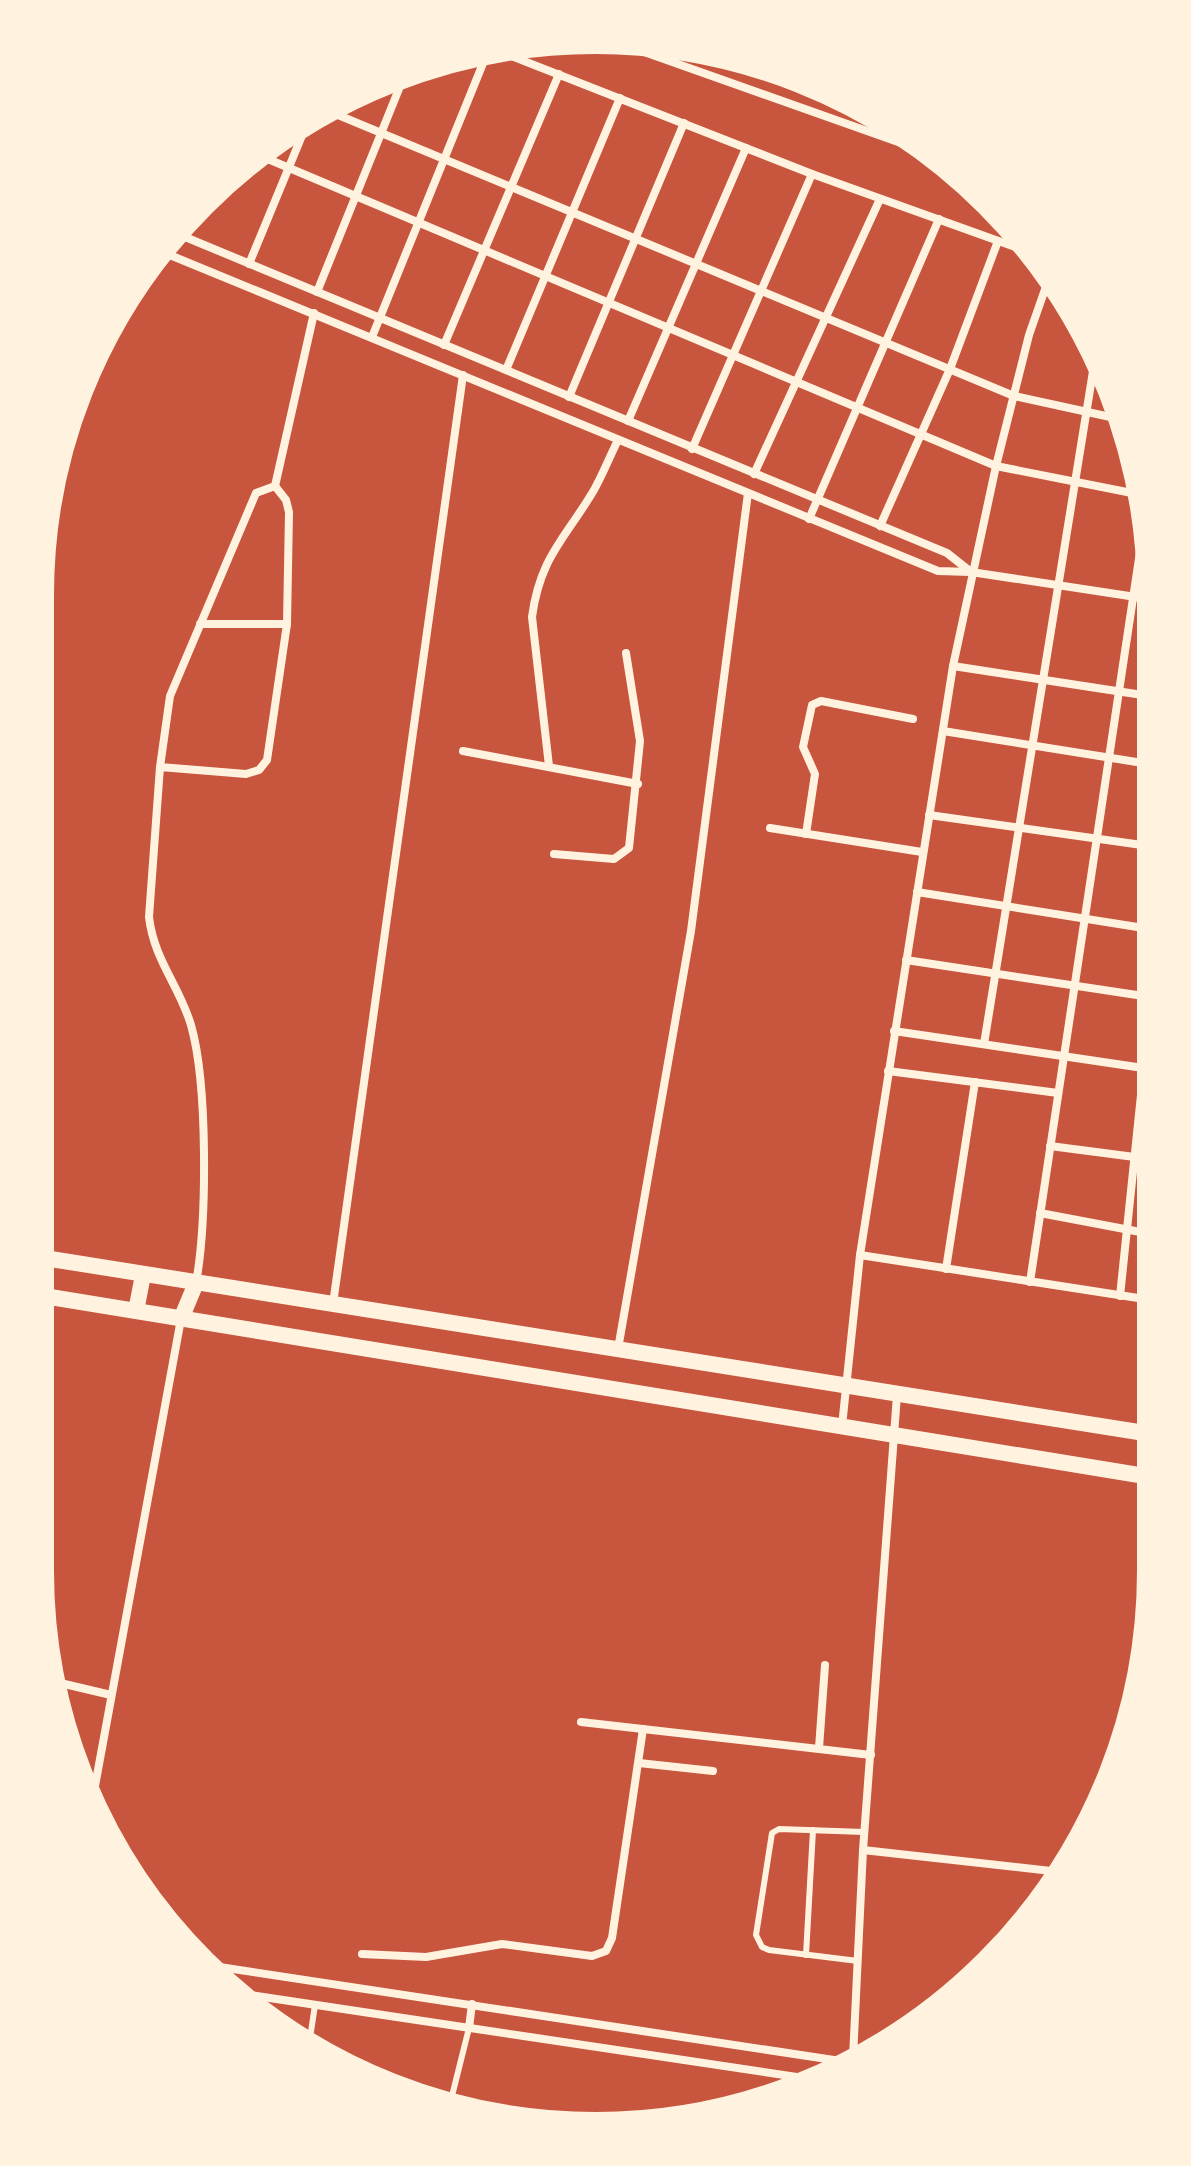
<svg xmlns="http://www.w3.org/2000/svg" width="1191" height="2166" font-family="Raleway,sans-serif">
	<style>
		.lines { fill: none; stroke-linecap: round; stroke-linejoin: round }
		.service { stroke: #fff3e0; stroke-width: 6 }
		.minor { stroke: #fff3e0; stroke-width: 8 }
		.secondary { stroke: #fff3e0; stroke-width: 16 }
		.rim { fill: none; stroke: #fff3e0; stroke-width: 4 }
	</style>
	<rect width="100%" height="100%" fill="#c8553d"/>
	<g class="lines">
		<g class="service">
			<polyline points="806,1955 813,1830"/>
			<polyline points="858,1961 769,1950 762,1947 756,1935 772,1833 779,1829 864,1832"/>
			<polyline points="309,2045 315,2005"/>
			<polyline points="449,2108 469,2028"/>
		</g>
		<g class="minor">
			<polyline points="613,41 932,154"/>
			<polyline points="496,50 812,174 1029,252"/>
			<polyline points="326,110 1014,396 1124,420"/>
			<polyline points="256,154 996,466 1142,495"/>
			<polyline points="173,232 947,553 971,572"/>
			<polyline points="160,251 938,571 971,572 1149,599"/>
			<polyline points="249,264 308,121"/>
			<polyline points="317,292 405,74"/>
			<polyline points="372,337 488,51"/>
			<polyline points="444,345 559,74"/>
			<polyline points="506,370 620,98"/>
			<polyline points="569,397 684,123"/>
			<polyline points="628,421 746,148"/>
			<polyline points="692,449 812,174"/>
			<polyline points="754,474 880,199"/>
			<polyline points="275,486 314,313"/>
			<polyline points="809,519 939,219"/>
			<polyline points="880,526 950,369 998,241"/>
			<polyline points="200,624 287,624"/>
			<polyline points="953,666 1149,696"/>
			<polyline points="943,731 1149,764"/>
			<polyline points="463,751 638,784"/>
			<path d="M549,766L532,617C540,557 565,539 594,490C603,474 610,456 618,440"/>
			<path d="M160,767L170,696L256,493L275,486L286,500L289,512L287,624L267,760L259,770L246,774L160,767L149,917C154,960 179,985 191,1025C208,1085 207,1222 196,1283"/>
			<polyline points="929,815 1149,846"/>
			<polyline points="770,828 922,852"/>
			<polyline points="806,834 815,774 803,747 812,705 821,701 913,719"/>
			<polyline points="554,854 614,859 629,848 640,741 626,653"/>
			<polyline points="917,892 1150,929"/>
			<polyline points="906,960 1150,997"/>
			<polyline points="894,1031 1150,1069"/>
			<polyline points="984,1044 1095,359"/>
			<polyline points="888,1071 1058,1093"/>
			<polyline points="1050,1146 1150,1159"/>
			<polyline points="1040,1213 1151,1234"/>
			<polyline points="860,1255 1151,1300"/>
			<polyline points="946,1269 975,1082"/>
			<polyline points="1030,1282 1146,512"/>
			<polyline points="1120,1296 1150,1009"/>
			<polyline points="333,1304 463,375"/>
			<polyline points="618,1349 691,931 748,493"/>
			<polyline points="842,1426 860,1255 953,666 996,466 1029,335 1050,275"/>
			<polyline points="56,1682 111,1695"/>
			<polyline points="581,1722 871,1755"/>
			<polyline points="819,1748 825,1665"/>
			<polyline points="639,1763 713,1771"/>
			<polyline points="93,1797 181,1319"/>
			<polyline points="863,1850 1060,1872"/>
			<polyline points="362,1954 426,1957 502,1944 592,1956 606,1951 612,1938 643,1729"/>
			<polyline points="213,1966 847,2062"/>
			<polyline points="243,1994 817,2080"/>
			<polyline points="469,2028 472,2004"/>
			<polyline points="853,2058 863,1850 897,1395"/>
		</g>
		<g class="secondary">
			<polyline points="38,1257 1151,1434"/>
			<polyline points="38,1295 1151,1477"/>
			<polyline points="136,1311 143,1275"/>
			<polyline points="181,1319 196,1283"/>
		</g>
	</g>
	<path d="M0 0H1191V2166H0ZM595 52H596A543 543 0 0 1 1139 595V1571A543 543 0 0 1 596 2114H595A543 543 0 0 1 52 1571V595A543 543 0 0 1 595 52Z" fill="#fff3e0" fill-rule="evenodd"/>
	<path class="rim" d="M595 52H596A543 543 0 0 1 1139 595V1571A543 543 0 0 1 596 2114H595A543 543 0 0 1 52 1571V595A543 543 0 0 1 595 52Z"/>
</svg>
